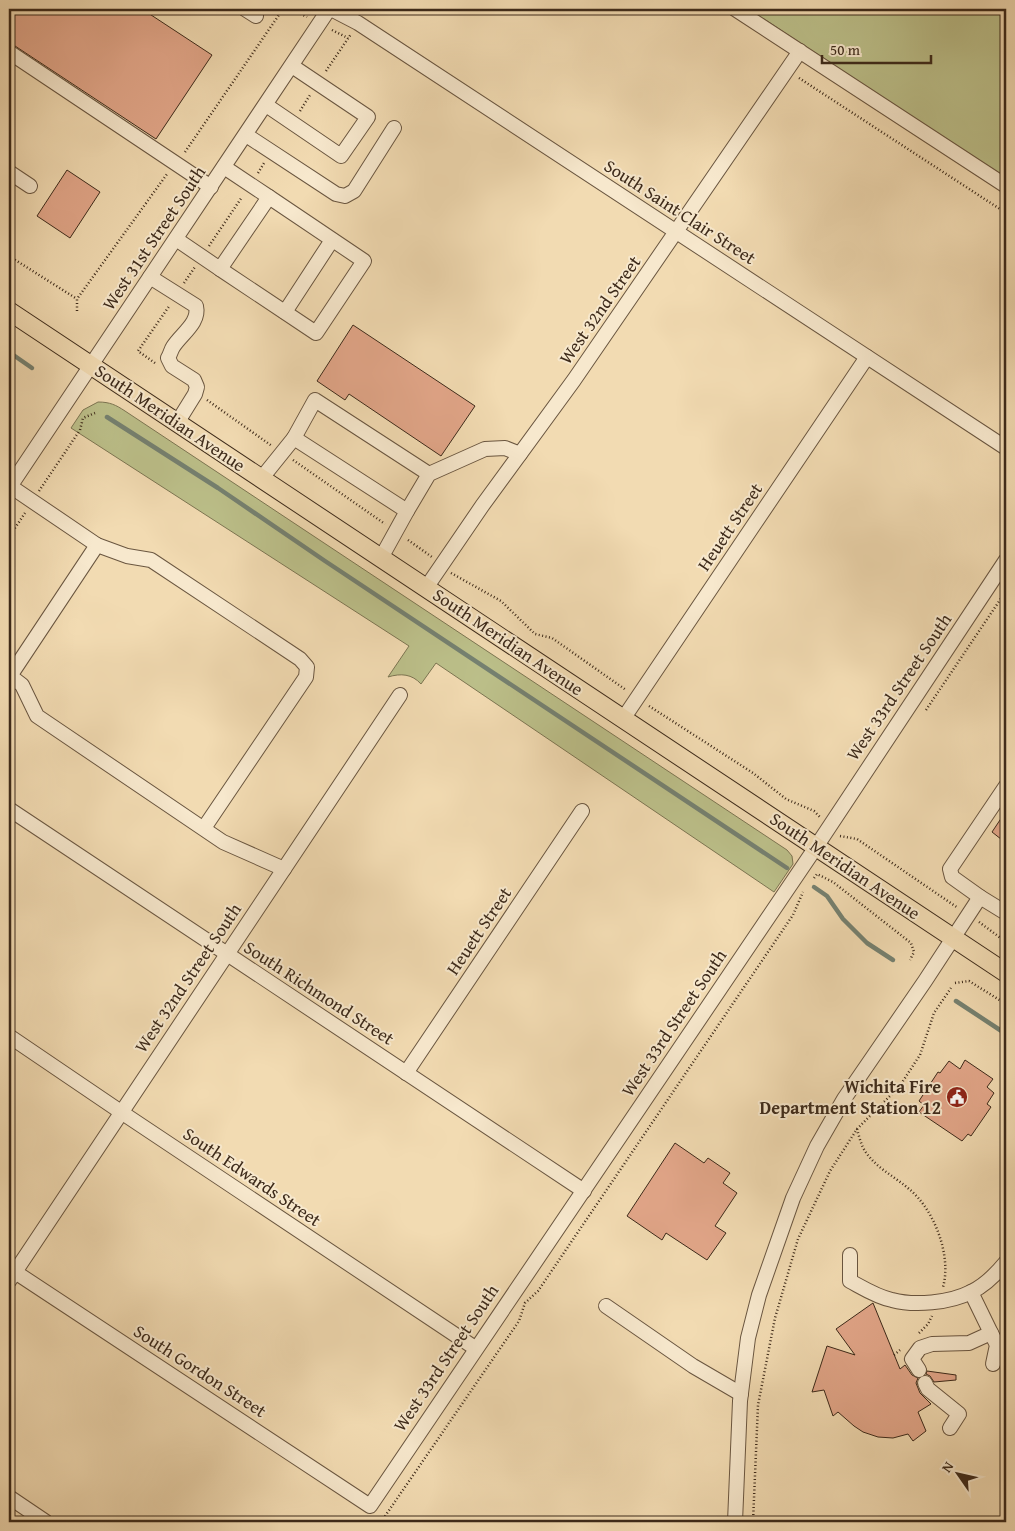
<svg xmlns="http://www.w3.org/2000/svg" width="1015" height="1531" font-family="'Gentium Book Plus',serif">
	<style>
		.green { fill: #bcc08a; stroke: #7c7552 }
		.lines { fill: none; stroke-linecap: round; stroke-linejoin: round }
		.stream { stroke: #758171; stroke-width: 4.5 }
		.building { fill: #e2a689; stroke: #3d2a1a }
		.minor-casing { stroke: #6a5640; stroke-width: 16 }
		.major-casing { stroke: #3d2a1a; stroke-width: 20 }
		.path { stroke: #3d2a1a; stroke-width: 2.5; stroke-dasharray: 1 2.5; stroke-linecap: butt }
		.minor { stroke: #f7e8cd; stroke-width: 14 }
		.major { stroke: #f2dbb2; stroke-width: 18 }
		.labels { text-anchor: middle; stroke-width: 4; stroke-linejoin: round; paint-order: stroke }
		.street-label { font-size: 18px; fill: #3d2a1a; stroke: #f7e8cd }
		.poi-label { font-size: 18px; font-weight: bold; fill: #3d2a1a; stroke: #f7e8cd; text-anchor: end }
	</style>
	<rect width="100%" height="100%" fill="#f2dbb2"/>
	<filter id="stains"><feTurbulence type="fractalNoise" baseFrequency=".004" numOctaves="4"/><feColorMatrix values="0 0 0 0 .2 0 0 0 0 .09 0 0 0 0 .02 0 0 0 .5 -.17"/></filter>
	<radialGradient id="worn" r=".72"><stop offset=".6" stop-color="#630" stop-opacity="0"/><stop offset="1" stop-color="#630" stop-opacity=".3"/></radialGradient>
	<g class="green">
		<polygon points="749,9 1006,9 1006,179"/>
		<path d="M98,402C110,402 116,405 125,411L787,850L792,856L793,864L774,892L436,663L421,684C412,674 401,673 388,677L409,646L71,428L83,410Z"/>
	</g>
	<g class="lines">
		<g class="stream">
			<polyline points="9,352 32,368"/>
			<polyline points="107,417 218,488 325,561 787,868"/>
			<polyline points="814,887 827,896 843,919 867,943 893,960"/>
			<polyline points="956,1001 1006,1034"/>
		</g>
	</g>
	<g class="building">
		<polygon points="9,9 142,9 212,55 156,139 9,42"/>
		<polygon points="67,170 100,192 70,238 37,216"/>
		<polygon points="353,325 475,406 441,456 349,394 345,400 317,381"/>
		<polygon points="1006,811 1006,843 992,832"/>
		<polygon points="965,1060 993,1079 987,1087 994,1093 987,1104 991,1107 971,1136 968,1134 962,1141 919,1112 924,1105 919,1101 938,1072 940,1073 949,1061 960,1069"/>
		<polygon points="675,1143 704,1163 708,1158 730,1173 723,1183 737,1193 715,1226 726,1233 707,1260 666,1233 662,1240 627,1216"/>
		<polygon points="873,1303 900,1369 905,1365 912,1375 918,1378 916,1383 920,1393 931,1404 918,1412 926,1431 913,1441 908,1434 893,1438 878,1437 863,1432 854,1426 838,1412 833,1416 824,1390 812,1392 827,1346 855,1355 836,1329"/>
		<polygon points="927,1371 956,1375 956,1380 934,1382 930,1376 926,1374"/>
	</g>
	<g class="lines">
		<g class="minor-casing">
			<g id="minor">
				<polyline points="245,9 256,16"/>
				<polyline points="331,9 358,23 1006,448"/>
				<polyline points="735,9 1006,186"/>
				<polyline points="9,52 211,187"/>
				<polyline points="266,105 341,156 368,117 292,66"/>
				<polyline points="246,135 336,194 345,196 354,191 394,128"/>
				<polyline points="9,172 30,186"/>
				<polyline points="176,239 220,269 269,197 224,167"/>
				<polyline points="220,269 316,333 364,261 269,197"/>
				<path d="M150,277L196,306C200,323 181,334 173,347C171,350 170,355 168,358L172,366L194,380L197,387L195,394L177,423"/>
				<polyline points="285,312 332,240"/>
				<polyline points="294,438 315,400 429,474"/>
				<polyline points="261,479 294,438 407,511 381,558"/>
				<polyline points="10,486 97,545 127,556 151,560 300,659 307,667 306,677 204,828"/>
				<polyline points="9,488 329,9"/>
				<polyline points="407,511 429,474 485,449 505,448 520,454"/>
				<polyline points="426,588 482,506 574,380 800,51"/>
				<polyline points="9,675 22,685 37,716 223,842 284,869"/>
				<polyline points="10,676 97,545"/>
				<polyline points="623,719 867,357"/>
				<polyline points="9,809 584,1191"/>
				<polyline points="980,897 952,877 950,869 1006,786"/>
				<polyline points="9,1036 121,1112 475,1348"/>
				<polyline points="406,1073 582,811"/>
				<path d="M850,1255V1281C863,1288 877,1297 892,1300C914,1306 950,1303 971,1292C984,1286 997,1273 1006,1262"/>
				<polyline points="9,1268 370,1506 816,847 1006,560"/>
				<polyline points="9,1281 400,695"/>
				<polyline points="606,1306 693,1366 741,1394"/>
				<polyline points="991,1333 997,1345 993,1364"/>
				<polyline points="919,1370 912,1359 920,1348 932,1344 969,1343 991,1333 971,1292"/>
				<polyline points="925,1383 928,1389 959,1414 950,1428"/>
				<polyline points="9,1497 46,1522"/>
				<polyline points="735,1522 740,1401 748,1338 759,1295 793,1198 817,1146 844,1099 925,981 980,897 1006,913"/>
			</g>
		</g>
		<g class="major-casing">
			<polyline id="major" points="9,311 1006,973"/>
		</g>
		<g class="path">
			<polyline points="291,9 307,17"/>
			<polyline points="332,30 348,38"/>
			<polyline points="326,71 351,34"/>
			<polyline points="799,78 1006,213"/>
			<polyline points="300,111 310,95"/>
			<polyline points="185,152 283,9"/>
			<polyline points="258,173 264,163"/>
			<polyline points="209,246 242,197"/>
			<polyline points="9,256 77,299"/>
			<polyline points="184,283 195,267"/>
			<polyline points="77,311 77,299 167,174"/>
			<polyline points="155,363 138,351 170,305"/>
			<polyline points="207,400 272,446"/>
			<polyline points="293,460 385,524"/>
			<polyline points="39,491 80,430 83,418 95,413"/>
			<polyline points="9,537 25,513"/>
			<polyline points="408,540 432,557"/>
			<polyline points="451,573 501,601 535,634 552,638 626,690"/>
			<polyline points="649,706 753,773 786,799 814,811 820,817"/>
			<polyline points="926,710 1006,591"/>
			<polyline points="840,836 857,839 958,908"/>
			<polyline points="814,878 817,874 833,882 911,943 914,952 910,960"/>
			<polyline points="979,922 1006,942"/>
			<polyline points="955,983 969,981 1006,1004"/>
			<path d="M857,1129C859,1136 861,1145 865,1151C876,1168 894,1176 909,1189C934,1209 952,1256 943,1287"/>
			<polyline points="919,1333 928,1324 932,1316"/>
			<polyline points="894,1355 900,1350"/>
			<polyline points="381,1522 519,1321 525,1303 538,1291 793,915 803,892"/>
			<polyline points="753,1522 758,1405 775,1318 798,1239 830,1171 857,1129 899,1087 920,1055 934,1013 951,988"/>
		</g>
		<use href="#minor" class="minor"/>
		<use href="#major" class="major"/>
	</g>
	<defs>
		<g id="civic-disc" transform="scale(1.125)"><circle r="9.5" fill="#8f2418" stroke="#f7e8cd"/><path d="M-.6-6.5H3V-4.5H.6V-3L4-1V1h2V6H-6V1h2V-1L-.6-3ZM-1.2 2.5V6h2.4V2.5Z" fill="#fff"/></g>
	</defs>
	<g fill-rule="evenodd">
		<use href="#civic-disc" x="957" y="1097"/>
	</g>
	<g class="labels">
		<g class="street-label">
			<text transform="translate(680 212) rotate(33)" y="6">South Saint Clair Street</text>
			<text transform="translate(154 238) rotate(-56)" y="6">West 31st Street South</text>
			<text transform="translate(600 310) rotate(-55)" y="6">West 32nd Street</text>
			<text transform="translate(170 418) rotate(34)" y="6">South Meridian Avenue</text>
			<text transform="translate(730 527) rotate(-56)" y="6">Heuett Street</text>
			<text transform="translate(508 642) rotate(34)" y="6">South Meridian Avenue</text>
			<text transform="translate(899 687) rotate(-56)" y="6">West 33rd Street South</text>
			<text transform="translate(845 866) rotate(34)" y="6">South Meridian Avenue</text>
			<text transform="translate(479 931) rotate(-56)" y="6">Heuett Street</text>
			<text transform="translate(188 978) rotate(-56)" y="6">West 32nd Street South</text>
			<text transform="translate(319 993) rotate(33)" y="6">South Richmond Street</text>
			<text transform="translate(674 1023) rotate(-56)" y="6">West 33rd Street South</text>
			<text transform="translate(252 1177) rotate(34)" y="6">South Edwards Street</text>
			<text transform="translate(446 1358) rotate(-56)" y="6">West 33rd Street South</text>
			<text transform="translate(200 1371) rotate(33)" y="6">South Gordon Street</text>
		</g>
		<g class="poi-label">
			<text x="941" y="1093">Wichita Fire<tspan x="941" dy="21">Department Station 12</tspan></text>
		</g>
	</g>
	<rect width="1015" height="1531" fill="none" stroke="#f2dbb2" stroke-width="30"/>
	<rect x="10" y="10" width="995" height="1511" fill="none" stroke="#3d2a1a" stroke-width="2.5"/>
	<rect x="15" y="15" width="985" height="1501" fill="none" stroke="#3d2a1a"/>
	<g transform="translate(958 1474) rotate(304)" stroke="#f7e8cd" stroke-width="4" paint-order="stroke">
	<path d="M0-4L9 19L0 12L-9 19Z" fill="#3d2a1a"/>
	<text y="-8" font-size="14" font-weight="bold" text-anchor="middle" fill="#3d2a1a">N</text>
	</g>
	<path d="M822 55v8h109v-8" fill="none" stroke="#3d2a1a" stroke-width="2.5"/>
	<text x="830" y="55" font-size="15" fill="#3d2a1a" stroke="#f7e8cd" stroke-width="4" paint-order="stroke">50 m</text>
	<rect width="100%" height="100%" filter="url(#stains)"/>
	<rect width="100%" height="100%" fill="url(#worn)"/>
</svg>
